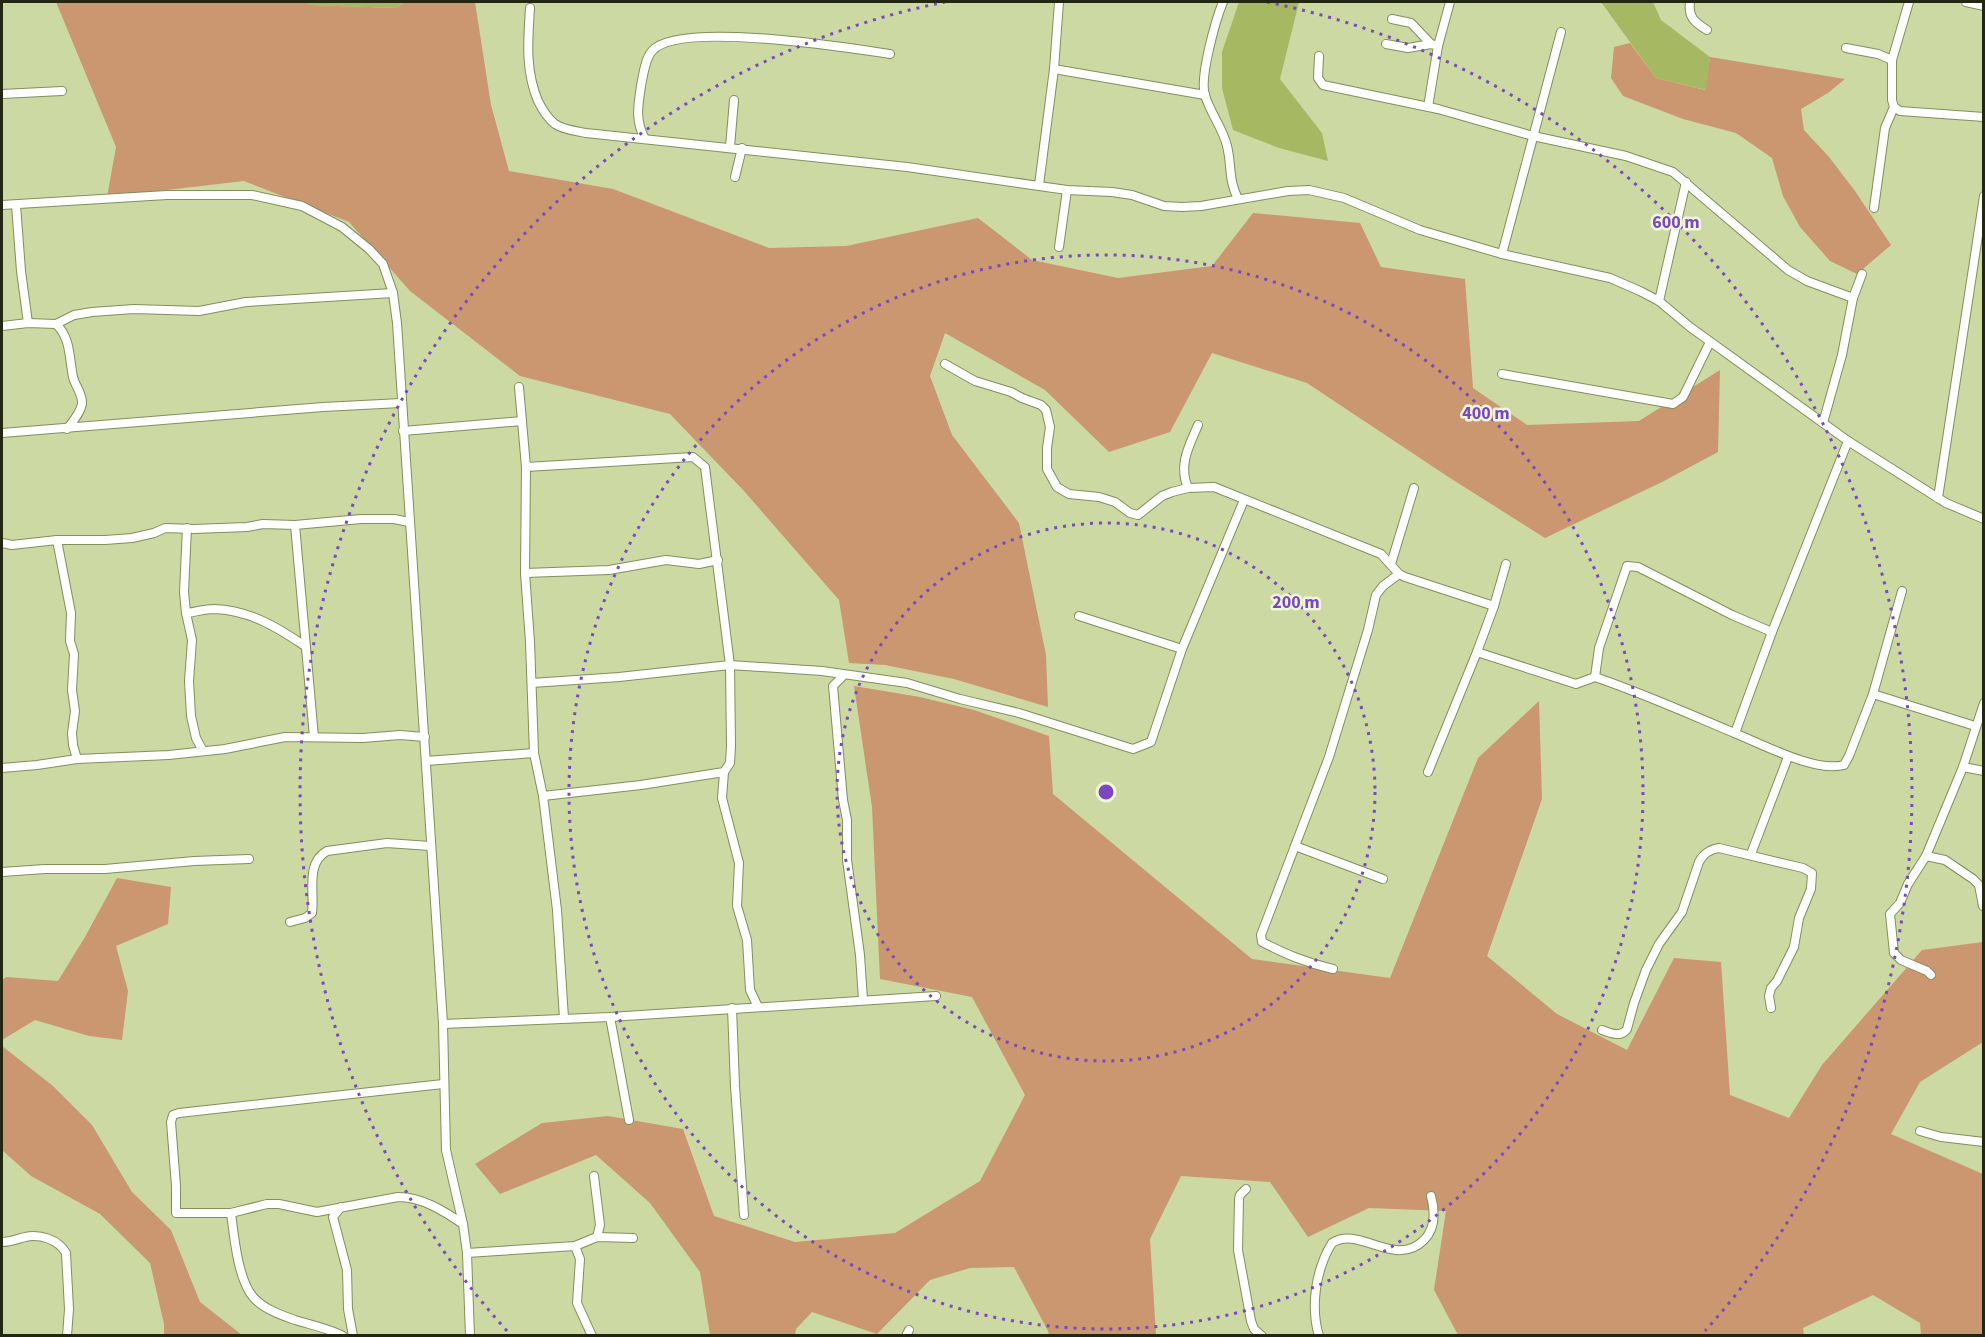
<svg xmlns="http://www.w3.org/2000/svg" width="1985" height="1337" font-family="'Source Sans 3',sans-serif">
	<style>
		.green { fill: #ca9770 }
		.water { fill: #a6b962 }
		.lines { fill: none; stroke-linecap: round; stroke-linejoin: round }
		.street-casing { stroke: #838f5c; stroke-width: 10 }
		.street { stroke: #fff; stroke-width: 8 }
		.ring { fill: none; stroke: #7a48c0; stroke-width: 3; stroke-dasharray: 3 6 }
		.centre { fill: #7a48c0; stroke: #eff6db; stroke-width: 3 }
		.ring-label { font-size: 18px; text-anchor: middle; font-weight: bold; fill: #7a48c0; stroke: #eff6db; stroke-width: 5; stroke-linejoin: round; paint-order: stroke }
	</style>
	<rect width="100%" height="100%" fill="#ccd9a3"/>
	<g class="green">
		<polygon points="56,2 308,2 309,5 397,8 403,2 475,2 491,105 509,171 613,189 769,248 846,246 978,218 1032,260 1118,278 1212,266 1253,213 1360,223 1381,267 1465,279 1473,388 1527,425 1639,421 1720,370 1718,452 1662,482 1545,538 1450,478 1307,383 1212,353 1170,432 1109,452 1045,390 945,333 930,376 952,435 1019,523 1046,655 1048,707 954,679 885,665 849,663 839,600 744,491 670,414 520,376 410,291 349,222 244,181 107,197 116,147"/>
		<polygon points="1630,43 1656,78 1705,90 1710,57 1845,79 1828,93 1801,109 1804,130 1829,157 1855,191 1891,245 1857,274 1830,261 1800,227 1783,196 1772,158 1736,133 1683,119 1623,96 1611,78 1614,47"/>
		<polygon points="854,686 920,697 974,710 1049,736 1053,794 1252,959 1390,978 1478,758 1539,701 1542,799 1487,956 1557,1014 1627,1050 1674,958 1721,962 1730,1095 1789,1118 1822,1065 1922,950 1983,942 1983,1042 1920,1082 1891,1134 1983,1174 1983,1335 1921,1335 1920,1323 1873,1295 1803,1328 1804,1335 1458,1335 1434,1290 1446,1211 1369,1208 1308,1237 1270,1182 1181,1176 1150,1239 1156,1335 1049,1335 1048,1331 1014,1267 970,1268 930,1280 877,1334 812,1312 796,1329 795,1335 710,1335 700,1272 650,1203 596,1155 500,1194 475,1164 542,1123 608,1116 683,1129 714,1216 795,1242 895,1233 980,1181 1025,1095 972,997 880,979 872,807"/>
		<polygon points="117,878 171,887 168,924 116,946 128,991 122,1040 89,1036 35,1020 2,1040 2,980 6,977 58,981 85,937"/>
		<polygon points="2,1046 53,1086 92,1125 132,1192 171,1230 200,1302 242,1335 164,1335 164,1324 150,1263 100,1214 31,1176 2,1150"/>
	</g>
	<g class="water">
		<polygon points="308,2 403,2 397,8 309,5"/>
		<polygon points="1239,2 1299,2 1280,79 1322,133 1328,161 1279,148 1233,130 1222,88 1222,52"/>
		<polygon points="1601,2 1653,2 1661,20 1710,57 1706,90 1656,78"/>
	</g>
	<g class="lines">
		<g class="street-casing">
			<g id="street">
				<path d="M1223,2C1216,19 1199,78 1205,95C1210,113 1223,128 1227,146C1232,166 1228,179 1238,199"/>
				<path d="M1690,2C1688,17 1694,22 1707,30"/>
				<polyline points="1966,2 1984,6"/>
				<path d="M530,8C528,40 525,70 538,101C542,109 547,118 555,124C564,130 576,131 586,133L907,167L1067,190L1112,192L1132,195L1164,206L1182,207L1201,206L1288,191L1309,190L1344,198L1420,230L1502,254L1610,278L1640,291L1659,301L1690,327L1848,441L1946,503L1984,519"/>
				<polyline points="1392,19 1411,23 1431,44"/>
				<polyline points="1386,44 1408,48 1431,44 1438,46"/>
				<polyline points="1846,48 1878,54 1892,60"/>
				<polyline points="1319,56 1318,78 1323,85 1438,109 1533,136 1626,156 1673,172 1788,270 1807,281 1853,298"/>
				<polyline points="1054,69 1205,95"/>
				<polyline points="2,94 62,91"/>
				<polyline points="1428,107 1438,46 1450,2"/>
				<polyline points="1894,107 1900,111 1984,117"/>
				<path d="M645,139C635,121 638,106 641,86C643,76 645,59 652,51C678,20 849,48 890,54"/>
				<polyline points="730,147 734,100"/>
				<polyline points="735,177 742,148"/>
				<polyline points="1039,185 1054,69 1059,2"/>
				<polyline points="2,205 167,195 252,195 302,206 342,227 369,249 383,264 393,293 397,323 443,1024 446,1150 463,1224 467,1253 470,1336"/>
				<polyline points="16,205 21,271 28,323"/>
				<polyline points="1874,208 1885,128 1894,107 1892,100 1892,60 1909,2"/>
				<polyline points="1059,247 1067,190"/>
				<polyline points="1502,254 1561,32"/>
				<polyline points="1659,301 1686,182"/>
				<path d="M56,324C71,338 69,358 73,377C75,386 83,394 82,404C80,414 73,421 67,429"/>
				<polyline points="2,326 28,323 56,324 74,315 92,312 134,309 199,311 246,302 393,293"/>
				<polyline points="945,364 975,381 1011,392 1022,398 1041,405 1046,410 1050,427 1047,448 1047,469 1057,487 1069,494 1099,497 1115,502 1130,513 1138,515 1162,496 1172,492 1188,488 1214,487 1381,554 1399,574 1405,577 1494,606"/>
				<polyline points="1502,374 1673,404 1683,397 1710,342"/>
				<polyline points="519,387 526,467 525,573 530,642 534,753 543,796 557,910 564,1018"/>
				<polyline points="1823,423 1842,355 1853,298 1862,274"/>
				<polyline points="403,431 522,421"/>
				<polyline points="2,433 323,407 401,403"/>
				<polyline points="526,467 693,457 705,467 730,665 731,746 730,763 724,772 641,785 543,796"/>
				<path d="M1188,488C1178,465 1189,446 1198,425"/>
				<polyline points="1938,498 1984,196"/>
				<polyline points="295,525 314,737"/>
				<polyline points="187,528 184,592 186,613 192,640 189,681 191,716 196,738 203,751"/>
				<polyline points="57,540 71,613 70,641 74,654 72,690 75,711 72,733 73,745 77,759"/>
				<polyline points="2,543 12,545 57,540 105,540 132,538 154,533 165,528 194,529 247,527 263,524 295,525 361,519 394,519 409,522"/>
				<polyline points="1391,564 1414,488"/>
				<path d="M1506,564L1494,606L1477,652L1576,684L1595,677C1642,693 1687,713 1732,732C1760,743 1815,773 1844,765L1849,756L1873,694L1902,591"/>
				<polyline points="525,573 609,570 666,560 699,564 718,560"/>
				<path d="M186,613C195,612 205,609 214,609C249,610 277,627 305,646"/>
				<polyline points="1079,616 1182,649"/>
				<polyline points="844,675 833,686 843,800 847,820 847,860 860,955 863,1000"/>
				<polyline points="1595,677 1599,648 1627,566 1638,567 1732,615 1772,632"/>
				<polyline points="532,683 619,677 730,665 822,671 907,683 960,699 1019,713 1133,749 1151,742 1182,649 1244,500"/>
				<polyline points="1873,694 1975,726"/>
				<polyline points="1735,733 1772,632 1848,441"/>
				<polyline points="426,761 534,753"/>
				<polyline points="1963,767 1984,771"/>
				<polyline points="2,768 37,765 77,759 169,755 225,749 285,737 363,738 400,735 425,737"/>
				<polyline points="724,772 722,798 739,863 737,906 747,940 750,990 758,1007"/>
				<polyline points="1428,772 1477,652"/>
				<polyline points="1295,846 1383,879"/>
				<polyline points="1751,854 1788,757"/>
				<polyline points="1926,856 1945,860 1973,879 1979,885 1983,906"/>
				<polyline points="2,872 45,869 105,869 194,861 249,859"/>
				<path d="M290,922L305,918L312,913C315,893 305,863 327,851L387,843L430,846"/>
				<path d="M1333,969C1306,963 1286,954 1262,942L1261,935L1329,757L1368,630L1376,595L1383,586L1399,574"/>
				<polyline points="1931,975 1927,971 1901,960 1894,953 1890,914 1900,903 1908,884 1926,856 1963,767 1984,703"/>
				<polyline points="732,1008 735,1086 744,1215"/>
				<polyline points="610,1017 629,1120"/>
				<polyline points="443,1024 610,1017 936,996"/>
				<path d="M1602,1030C1610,1033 1621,1038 1627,1029L1634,1003L1646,970L1659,944L1682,912L1699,862C1703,854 1711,849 1719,848L1803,868L1812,873L1811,889L1799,918L1794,947L1777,981L1771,988L1769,996L1771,1008"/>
				<path d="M443,1084L179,1113L173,1115L171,1122L176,1186V1213H231L267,1204H279L317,1212L398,1197C422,1197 444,1211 463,1224"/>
				<polyline points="1920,1131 1941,1137 1984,1142"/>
				<polyline points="594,1176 600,1225 597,1237"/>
				<polyline points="1246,1189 1240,1195 1239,1199 1238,1250 1251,1321 1254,1329 1262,1336"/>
				<polyline points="341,1207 333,1217 347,1270 348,1309 353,1336"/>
				<path d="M231,1213C234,1236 238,1281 254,1298C264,1309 281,1315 295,1320C311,1325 328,1328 343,1336"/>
				<path d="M2,1242C10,1242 17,1239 25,1237C40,1234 58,1239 66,1253L69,1309L67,1336"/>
				<polyline points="575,1246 580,1259 577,1303 592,1336"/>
				<polyline points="467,1253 575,1246 597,1237 633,1238"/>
				<polyline points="906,1336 909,1330"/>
				<path d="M1319,1336C1310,1306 1316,1269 1332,1243C1359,1225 1395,1269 1424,1240C1436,1228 1435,1211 1431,1196"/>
			</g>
		</g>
		<use href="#street" class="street"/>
	</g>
	<g class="ring">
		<circle cx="1106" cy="792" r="269"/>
		<circle cx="1106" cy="792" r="537"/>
		<path d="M507 1331A806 806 0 0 1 945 2M1267 2A806 806 0 0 1 1705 1331"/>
	</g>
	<circle cx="1106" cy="792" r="9" class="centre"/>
	<g class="ring-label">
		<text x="1676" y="228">600 m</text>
		<text x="1486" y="419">400 m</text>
		<text x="1296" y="608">200 m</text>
	</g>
	<rect width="1985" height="1337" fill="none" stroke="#232712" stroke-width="6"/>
</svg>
